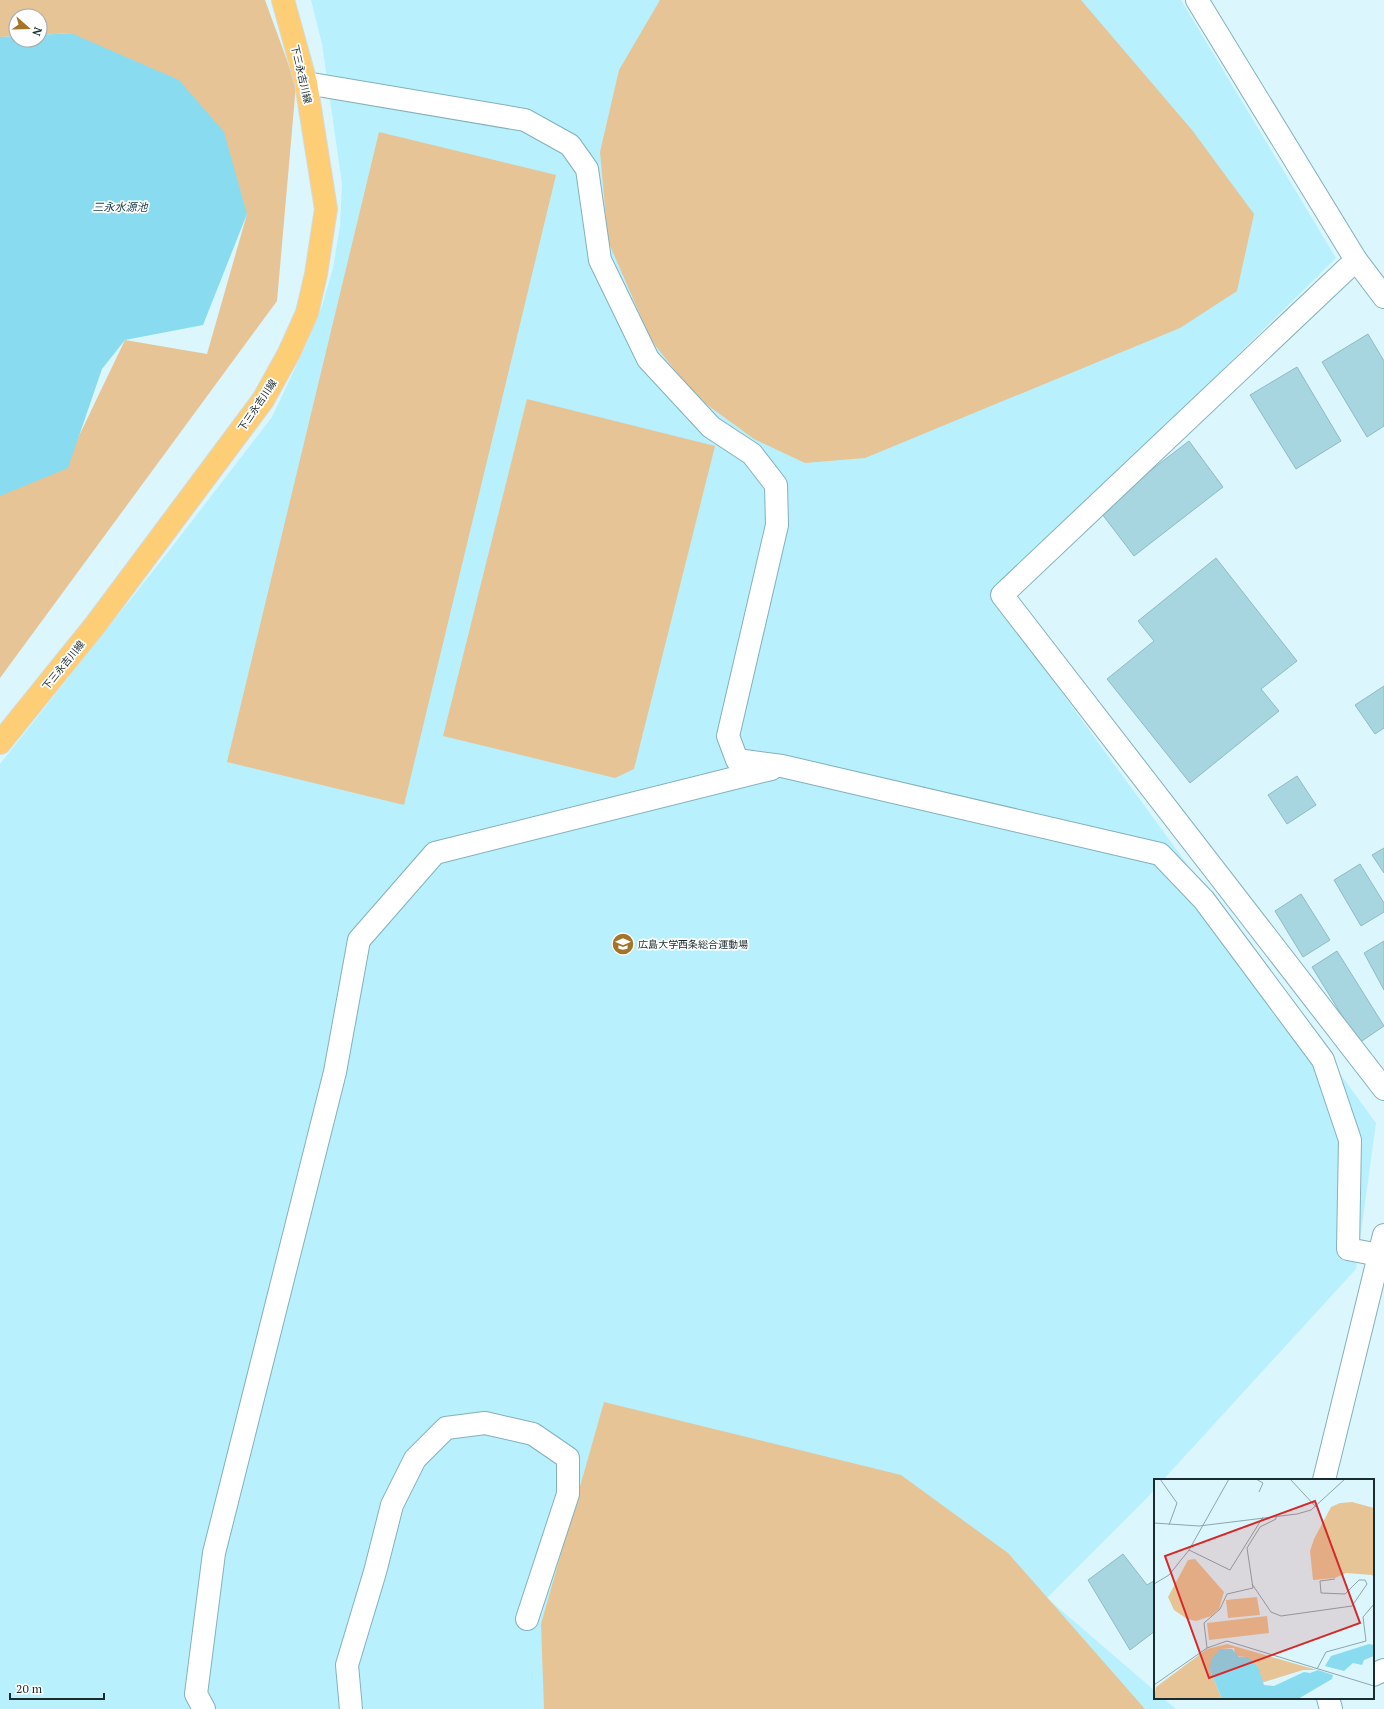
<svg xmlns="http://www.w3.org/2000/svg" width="1384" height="1709" font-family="'PT Serif','Noto Sans JP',serif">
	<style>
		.built { fill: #b8f0fe }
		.green { fill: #e6c496 }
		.water { fill: #89dcef }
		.building { fill: #a7d5e0; stroke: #8ebbc5 }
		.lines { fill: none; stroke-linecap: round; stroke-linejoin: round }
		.minor-casing { stroke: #84b0ba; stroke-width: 24 }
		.major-casing { stroke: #d6d9da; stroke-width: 24 }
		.minor { stroke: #fff; stroke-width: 22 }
		.major { stroke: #fdce76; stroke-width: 22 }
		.labels { text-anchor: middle; stroke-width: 3.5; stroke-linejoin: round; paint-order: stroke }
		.street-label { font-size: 10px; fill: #192b2f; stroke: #fefefe }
		.poi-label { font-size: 10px; fill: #192b2f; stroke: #fefefe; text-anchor: start }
		.water-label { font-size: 11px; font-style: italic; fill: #1a414a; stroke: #fefefe }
		.inset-road { fill: none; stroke: #8da5ab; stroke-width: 1 }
		.view { fill: #d62828; fill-opacity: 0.15; stroke: #d62828; stroke-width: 2 }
		.inset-edge { fill: none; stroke: #192b2f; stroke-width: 2 }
	</style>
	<rect width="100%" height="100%" fill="#dbf7fd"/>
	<polygon class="built" points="311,0 1181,0 1336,258 992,597 1376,1123 1356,1269 1163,1480 1155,1480 1155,1489 1142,1503 1047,1598 1155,1691 1155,1698 1163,1698 1176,1709 0,1709 0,764 172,547 272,417 306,345 322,306 333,268 340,226 342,184 322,44"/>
	<g class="green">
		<polygon points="0,0 265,0 296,85 277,301 0,678 0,485 77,440 125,340 207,354 247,214 71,33 40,35 40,16 16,16 16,36 0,37"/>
		<polygon points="660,0 1081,0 1192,130 1254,214 1237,291 1180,328 865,458 805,463 754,439 695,396 651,340 608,241 600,152 619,70"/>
		<polygon points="379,132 556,175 404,805 227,762"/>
		<polygon points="527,399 715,446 634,769 615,778 443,736"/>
		<polygon points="604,1402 901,1475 1008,1553 1145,1709 544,1709 541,1624"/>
	</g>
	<polygon class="water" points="71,33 179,80 224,132 247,214 203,325 125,340 102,369 68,468 0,496 0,37 16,36 16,40 40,40 40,35"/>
	<g class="building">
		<polygon points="1368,334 1384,361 1384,426 1367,437 1322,362"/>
		<polygon points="1297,367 1341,441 1296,469 1250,395"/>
		<polygon points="1189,441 1223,487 1134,556 1099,510"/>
		<polygon points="1216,558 1297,661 1261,689 1279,711 1190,783 1107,679 1154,641 1138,621"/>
		<polygon points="1384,686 1384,728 1375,734 1355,705"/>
		<polygon points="1297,776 1316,805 1287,824 1268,795"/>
		<polygon points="1384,848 1384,873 1372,855"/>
		<polygon points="1360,864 1384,903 1384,912 1361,926 1334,880"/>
		<polygon points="1301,894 1330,940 1303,957 1275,911"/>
		<polygon points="1384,941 1384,990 1364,953"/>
		<polygon points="1337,951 1384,1026 1359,1043 1312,967"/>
		<polygon points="1123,1554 1147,1585 1155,1580 1155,1631 1130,1650 1088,1580"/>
	</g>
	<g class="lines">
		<g class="minor-casing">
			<g id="minor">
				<polyline points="1197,0 1356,260 1384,297"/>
				<polyline points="306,83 525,120 570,145 587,169 600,260 648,359 711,427 752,454 776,485 777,525 728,736 737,760 782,766 1160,854 1204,900 1323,1060 1350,1140 1348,1249 1379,1255"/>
				<polyline points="1356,260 1002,595 1384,1089"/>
				<polyline points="1324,1480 1384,1235"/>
				<polyline points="1373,1675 1384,1670"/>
				<polyline points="1328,1698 1331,1709"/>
				<polyline points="204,1709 196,1694 214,1553 335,1072 359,940 435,853 771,769"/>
				<polyline points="351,1709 347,1665 375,1572 392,1505 415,1459 446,1428 485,1423 533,1434 568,1458 568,1494 527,1619"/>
			</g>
		</g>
		<g class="major-casing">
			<polyline id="major" points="0,743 96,624 263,400 289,353 307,313 316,274 326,209 306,83 283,0"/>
		</g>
		<use href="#minor" class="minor"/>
		<use href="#major" class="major"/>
	</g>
	<defs>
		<g id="university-disc" transform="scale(1.15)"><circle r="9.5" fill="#a47528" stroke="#fefefe"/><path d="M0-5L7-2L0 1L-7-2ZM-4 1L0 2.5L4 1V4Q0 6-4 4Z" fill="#fff"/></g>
	</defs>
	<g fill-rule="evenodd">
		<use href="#university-disc" x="623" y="944"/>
	</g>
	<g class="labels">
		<g class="street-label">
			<text transform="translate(302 74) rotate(77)" y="4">下三永吉川線</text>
			<text transform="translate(257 405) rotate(-56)" y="4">下三永吉川線</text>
			<text transform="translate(63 665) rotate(-51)" y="4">下三永吉川線</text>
		</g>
		<g class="poi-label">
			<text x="638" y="948">広島大学西条総合運動場</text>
		</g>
		<g class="water-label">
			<text x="120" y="211">三永水源池</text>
		</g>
	</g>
	<g transform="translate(1154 1479)">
		<rect width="220" height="220" fill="#dbf7fd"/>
		<path d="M198,23L220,29V98L218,96L192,94L181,99L159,101L156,72L160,60L177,28L186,24ZM41,80L70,113L65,130L57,137L42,142L33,140L20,131L14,118L34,81ZM103,118L106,136L74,139L72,121ZM113,137L115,154L55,161L53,144ZM73,165L163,191H149L107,204L92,178L81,177L80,169L67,170L56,191L68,220H0L2,208L53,170Z" fill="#e6c496"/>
		<path d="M215,165L220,166V177L210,181L208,186L199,184L190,192L171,187L177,177ZM66,170H78L85,178H94L104,188L110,206L120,207L150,193L156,194L164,191L179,196L178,200L144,220H68L56,191L57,180Z" fill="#89dcef"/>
		<path class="inset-road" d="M6,0L23,24L15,46M102,0L109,4L105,13M136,0L162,28M0,44L45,47L143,35L157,31L191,0M35,71L76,91L109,38M0,105L15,96L35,71L75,0M98,105L117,133L127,137L198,127L213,105L211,101H205L191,115L167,114L166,102L181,100M53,169L50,144L66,130L73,115L99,109L93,69L106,48L122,40V37M163,190L172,173L212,162L209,138L220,125M0,206L53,169L73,162L220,207"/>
		<path class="view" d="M161,22L206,144L55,199L11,77Z"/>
		<rect width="220" height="220" class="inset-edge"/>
	</g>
	<g transform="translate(28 28) rotate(110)"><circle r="19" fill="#fefefe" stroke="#a2aaab"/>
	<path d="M0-3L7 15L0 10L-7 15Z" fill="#a47528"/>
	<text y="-6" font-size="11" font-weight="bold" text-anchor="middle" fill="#192b2f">N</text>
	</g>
	<path d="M10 1693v6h94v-6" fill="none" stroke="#192b2f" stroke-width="2"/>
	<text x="16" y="1693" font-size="12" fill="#192b2f" stroke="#fefefe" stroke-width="3" paint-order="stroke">20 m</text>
</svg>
